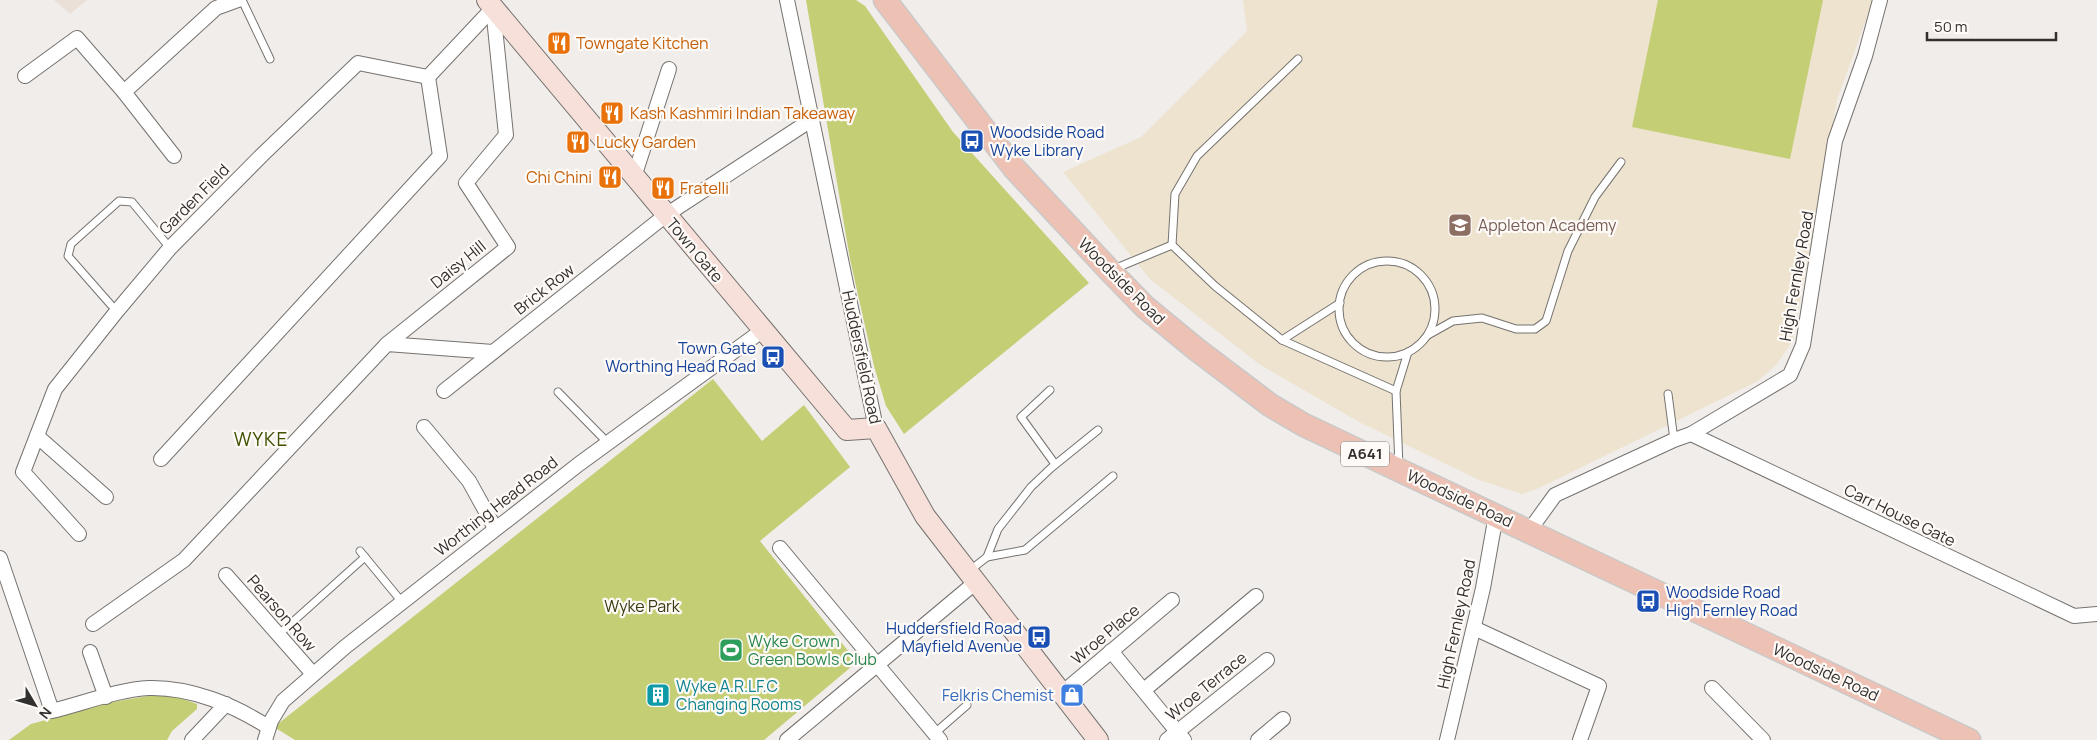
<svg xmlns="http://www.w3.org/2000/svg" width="2097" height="740" font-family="Manrope,sans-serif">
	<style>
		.built { fill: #eae0d8 }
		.education { fill: #ede3ce }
		.green { fill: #c4ce75 }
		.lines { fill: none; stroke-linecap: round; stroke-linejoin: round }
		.service-casing { stroke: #75726f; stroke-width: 9 }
		.minor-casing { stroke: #75726f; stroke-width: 16 }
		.secondary-casing { stroke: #75726f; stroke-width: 22 }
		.primary-casing { stroke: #cac9c9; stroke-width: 25 }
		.service { stroke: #fff; stroke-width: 7 }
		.minor { stroke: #fff; stroke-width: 14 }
		.secondary { stroke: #f6e0d9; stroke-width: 20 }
		.primary { stroke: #edc1b3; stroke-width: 22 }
		.labels { text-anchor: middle; stroke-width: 4.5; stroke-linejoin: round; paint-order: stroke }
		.shield { fill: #fefaf7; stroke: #6f6d6b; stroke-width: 1 }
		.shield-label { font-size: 15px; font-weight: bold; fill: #32302f }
		.food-label { font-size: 16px; fill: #c56008; stroke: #fefaf7; text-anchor: start }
		.transit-label { font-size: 16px; fill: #164399; stroke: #fefaf7; text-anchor: start }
		.street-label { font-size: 16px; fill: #32302f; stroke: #fefaf7 }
		.education-label { font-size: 16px; fill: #785e54; stroke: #fefaf7; text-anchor: start }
		.park-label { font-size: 16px; fill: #373a11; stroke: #fefaf7 }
		.leisure-label { font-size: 16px; fill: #27864d; stroke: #fefaf7; text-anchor: start }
		.culture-label { font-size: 16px; fill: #0d838f; stroke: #fefaf7; text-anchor: start }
		.shop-label { font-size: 16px; fill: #366cbe; stroke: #fefaf7; text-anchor: end }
		.quarter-label { font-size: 19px; letter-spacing: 1px; fill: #405200; stroke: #fefaf7 }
	</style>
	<rect width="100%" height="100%" fill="#f0edea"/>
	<polygon class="built" points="54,0 87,0 70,14"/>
	<polygon class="education" points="1243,0 1873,0 1837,100 1793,340 1777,364 1758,381 1537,489 1522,494 1479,480 1359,422 1259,364 1150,279 1063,172 1141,137 1247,31"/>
	<g class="green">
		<polygon points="806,0 856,0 865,6 953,132 1089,283 904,434 886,406 874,366 850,259"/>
		<polygon points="1658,0 1823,0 1790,159 1632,127"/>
		<polygon points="713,379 762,441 804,405 850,467 760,541 857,662 764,740 295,740 274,727"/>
		<polygon points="154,695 175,696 197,704 197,709 172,731 167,740 9,740 31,724 112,702"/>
	</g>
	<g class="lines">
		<g class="service-casing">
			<g id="service">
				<polyline points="242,0 270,59"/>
				<polyline points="1172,245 1175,194 1197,156 1298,59"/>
				<circle cx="1387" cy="309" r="48"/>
				<polyline points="1114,269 1172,245 1215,286 1282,340 1396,391"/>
				<polyline points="111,305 68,256 71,244 119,201 132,202 170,248"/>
				<polyline points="1428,335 1453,321 1482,318 1516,329 1535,329 1546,321 1568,251 1595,197 1621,162"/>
				<polyline points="1282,340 1340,303"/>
				<polyline points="1050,390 1021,417 1055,464"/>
				<polyline points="558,392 607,442"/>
				<polyline points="1668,394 1674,440"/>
				<polyline points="1399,467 1396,391 1408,352"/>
				<polyline points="360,551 402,602"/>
				<polyline points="987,557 1025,550 1113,476"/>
				<polyline points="969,571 987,557 998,529 1031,487 1051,468 1098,430"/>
				<polyline points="278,635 365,557"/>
				<polyline points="935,733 967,705"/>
			</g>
		</g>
		<g class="minor-casing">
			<g id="minor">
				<polyline points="787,0 876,428"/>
				<polyline points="25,76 77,38 124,92"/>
				<polyline points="428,77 493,8"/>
				<polyline points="174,156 124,92 216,8 238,0"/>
				<polyline points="634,177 669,69"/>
				<polyline points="387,344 508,247 466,183 506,135 493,8"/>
				<polyline points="444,391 666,215 811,120"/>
				<polyline points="424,427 469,481 495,528"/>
				<polyline points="1691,434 2074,616 2097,614"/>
				<polyline points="37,436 106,497"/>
				<polyline points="1529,531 1555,495 1674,440 1691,434 1790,375 1803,345 1835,141 1865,56 1880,0"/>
				<polyline points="79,534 23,472 55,389 117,311 170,248 262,155 358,63 428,77 440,156 161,459"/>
				<polyline points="780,548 940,740"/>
				<path d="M0,558L52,711C81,704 120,689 149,688C191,687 234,705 268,727"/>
				<polyline points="226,575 313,674"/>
				<polyline points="93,624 184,560 387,344 493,352"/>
				<polyline points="1474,628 1599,686 1580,740"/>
				<polyline points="1111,651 1184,740"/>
				<polyline points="90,652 106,697"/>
				<polyline points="1712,688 1763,740"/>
				<polyline points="1144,690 1256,596"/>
				<polyline points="1062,693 1172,600"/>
				<polyline points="192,740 226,704"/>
				<polyline points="265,740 271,721 283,701 345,647 579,464 763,330"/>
				<polyline points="787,740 976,582"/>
				<polyline points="1167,740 1267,660"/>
				<polyline points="1258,740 1283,719"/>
				<polyline points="1447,740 1483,588 1496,515"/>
			</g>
		</g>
		<g class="secondary-casing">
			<polyline id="secondary" points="487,0 847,430 876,428 925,516 1098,740"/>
		</g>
		<g class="primary-casing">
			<polyline id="primary" points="885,0 1014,168 1110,271 1145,307 1196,349 1270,405 1304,425 1969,740"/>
		</g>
		<use href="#service" class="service"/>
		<use href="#minor" class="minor"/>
		<use href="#secondary" class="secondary"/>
		<use href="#primary" class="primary"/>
	</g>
	<defs>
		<g id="restaurant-square" transform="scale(1.25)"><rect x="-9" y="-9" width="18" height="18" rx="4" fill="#e8710a" stroke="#fefaf7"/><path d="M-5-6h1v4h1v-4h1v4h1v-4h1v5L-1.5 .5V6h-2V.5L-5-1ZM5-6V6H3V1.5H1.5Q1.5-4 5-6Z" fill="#fff"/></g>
		<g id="bus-square" transform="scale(1.25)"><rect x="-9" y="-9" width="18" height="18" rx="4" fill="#1a4fb4" stroke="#fefaf7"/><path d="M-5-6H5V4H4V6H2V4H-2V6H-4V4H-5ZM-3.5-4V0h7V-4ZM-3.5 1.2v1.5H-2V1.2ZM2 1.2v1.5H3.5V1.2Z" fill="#fff"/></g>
		<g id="school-square" transform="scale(1.25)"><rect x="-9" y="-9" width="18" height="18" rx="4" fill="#8d6e63" stroke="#fefaf7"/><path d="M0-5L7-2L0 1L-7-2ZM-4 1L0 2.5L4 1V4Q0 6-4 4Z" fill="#fff"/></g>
		<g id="stadium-square" transform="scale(1.25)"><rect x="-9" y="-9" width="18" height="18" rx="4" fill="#2e9e5b" stroke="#fefaf7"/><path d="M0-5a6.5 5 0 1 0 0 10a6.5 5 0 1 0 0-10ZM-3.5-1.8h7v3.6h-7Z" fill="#fff"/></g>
		<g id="building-square" transform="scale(1.25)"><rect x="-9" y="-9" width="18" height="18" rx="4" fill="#0f9aa8" stroke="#fefaf7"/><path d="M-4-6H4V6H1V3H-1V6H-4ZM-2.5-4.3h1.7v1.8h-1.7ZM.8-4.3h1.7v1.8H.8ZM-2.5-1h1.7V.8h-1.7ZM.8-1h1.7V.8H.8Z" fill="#fff"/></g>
		<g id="shop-square" transform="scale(1.25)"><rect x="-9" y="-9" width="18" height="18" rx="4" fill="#3f7fe0" stroke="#fefaf7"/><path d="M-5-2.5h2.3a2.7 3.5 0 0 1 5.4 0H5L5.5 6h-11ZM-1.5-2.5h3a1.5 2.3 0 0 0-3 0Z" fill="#fff"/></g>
	</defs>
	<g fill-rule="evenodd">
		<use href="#restaurant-square" x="559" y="43"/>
		<use href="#restaurant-square" x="612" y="113"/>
		<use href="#bus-square" x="972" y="141"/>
		<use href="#restaurant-square" x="578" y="142"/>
		<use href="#restaurant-square" x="610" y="177"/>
		<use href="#restaurant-square" x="663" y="188"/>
		<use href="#school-square" x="1460" y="225"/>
		<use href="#bus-square" x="773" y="357"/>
		<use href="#bus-square" x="1648" y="601"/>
		<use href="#bus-square" x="1039" y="637"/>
		<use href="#stadium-square" x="731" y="650"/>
		<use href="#building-square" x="658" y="695"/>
		<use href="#shop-square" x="1072" y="695"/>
	</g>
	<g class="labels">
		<rect class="shield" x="1341" y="441.5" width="48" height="25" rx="4"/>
		<g class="shield-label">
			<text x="1365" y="459">A641</text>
		</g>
		<g class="food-label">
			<text x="576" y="49">Towngate Kitchen</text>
			<text x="630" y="119">Kash Kashmiri Indian Takeaway</text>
			<text x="596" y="148">Lucky Garden</text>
			<text x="592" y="183" text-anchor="end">Chi Chini</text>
			<text x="680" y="194">Fratelli</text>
		</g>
		<g class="transit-label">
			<text x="990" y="138">Woodside Road<tspan x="990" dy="18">Wyke Library</tspan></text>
			<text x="756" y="354" text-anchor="end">Town Gate<tspan x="756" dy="18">Worthing Head Road</tspan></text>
			<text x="1666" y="598">Woodside Road<tspan x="1666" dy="18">High Fernley Road</tspan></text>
			<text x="1022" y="634" text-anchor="end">Huddersfield Road<tspan x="1022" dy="18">Mayfield Avenue</tspan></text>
		</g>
		<g class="street-label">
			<text transform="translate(194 199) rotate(-45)" y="6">Garden Field</text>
			<text transform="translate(695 250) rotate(50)" y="6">Town Gate</text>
			<text transform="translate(458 264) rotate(-39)" y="6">Daisy Hill</text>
			<text transform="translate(1796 276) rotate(-80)" y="6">High Fernley Road</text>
			<text transform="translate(1122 281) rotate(45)" y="6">Woodside Road</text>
			<text transform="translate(544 289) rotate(-38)" y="6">Brick Row</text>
			<text transform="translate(862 357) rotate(78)" y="6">Huddersfield Road</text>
			<text transform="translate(1460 498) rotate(25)" y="6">Woodside Road</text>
			<text transform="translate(496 506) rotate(-38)" y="6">Worthing Head Road</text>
			<text transform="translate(1900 515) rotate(26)" y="6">Carr House Gate</text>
			<text transform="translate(282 613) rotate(49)" y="6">Pearson Row</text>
			<text transform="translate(1456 624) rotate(-78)" y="6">High Fernley Road</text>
			<text transform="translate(1105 634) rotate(-40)" y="6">Wroe Place</text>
			<text transform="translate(1826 672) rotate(25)" y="6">Woodside Road</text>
			<text transform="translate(1206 686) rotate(-39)" y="6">Wroe Terrace</text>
		</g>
		<g class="education-label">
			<text x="1478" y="231">Appleton Academy</text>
		</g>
		<g class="park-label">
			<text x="642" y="612">Wyke Park</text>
		</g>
		<g class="leisure-label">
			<text x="748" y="647">Wyke Crown<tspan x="748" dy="18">Green Bowls Club</tspan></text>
		</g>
		<g class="culture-label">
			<text x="676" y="692">Wyke A.R.LF.C<tspan x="676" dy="18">Changing Rooms</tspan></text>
		</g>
		<g class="shop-label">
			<text x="1054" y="701">Felkris Chemist</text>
		</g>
		<g class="quarter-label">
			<text x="261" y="446">WYKE</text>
		</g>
	</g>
	<g transform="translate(35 705) rotate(128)" stroke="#fefaf7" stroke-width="4" paint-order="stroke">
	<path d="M0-4L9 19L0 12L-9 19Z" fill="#32302f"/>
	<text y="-8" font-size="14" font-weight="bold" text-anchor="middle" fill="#32302f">N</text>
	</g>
	<path d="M1927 32v8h129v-8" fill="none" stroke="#32302f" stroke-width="2.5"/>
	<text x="1934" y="32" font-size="15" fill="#32302f" stroke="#fefaf7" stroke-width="4" paint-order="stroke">50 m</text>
</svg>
